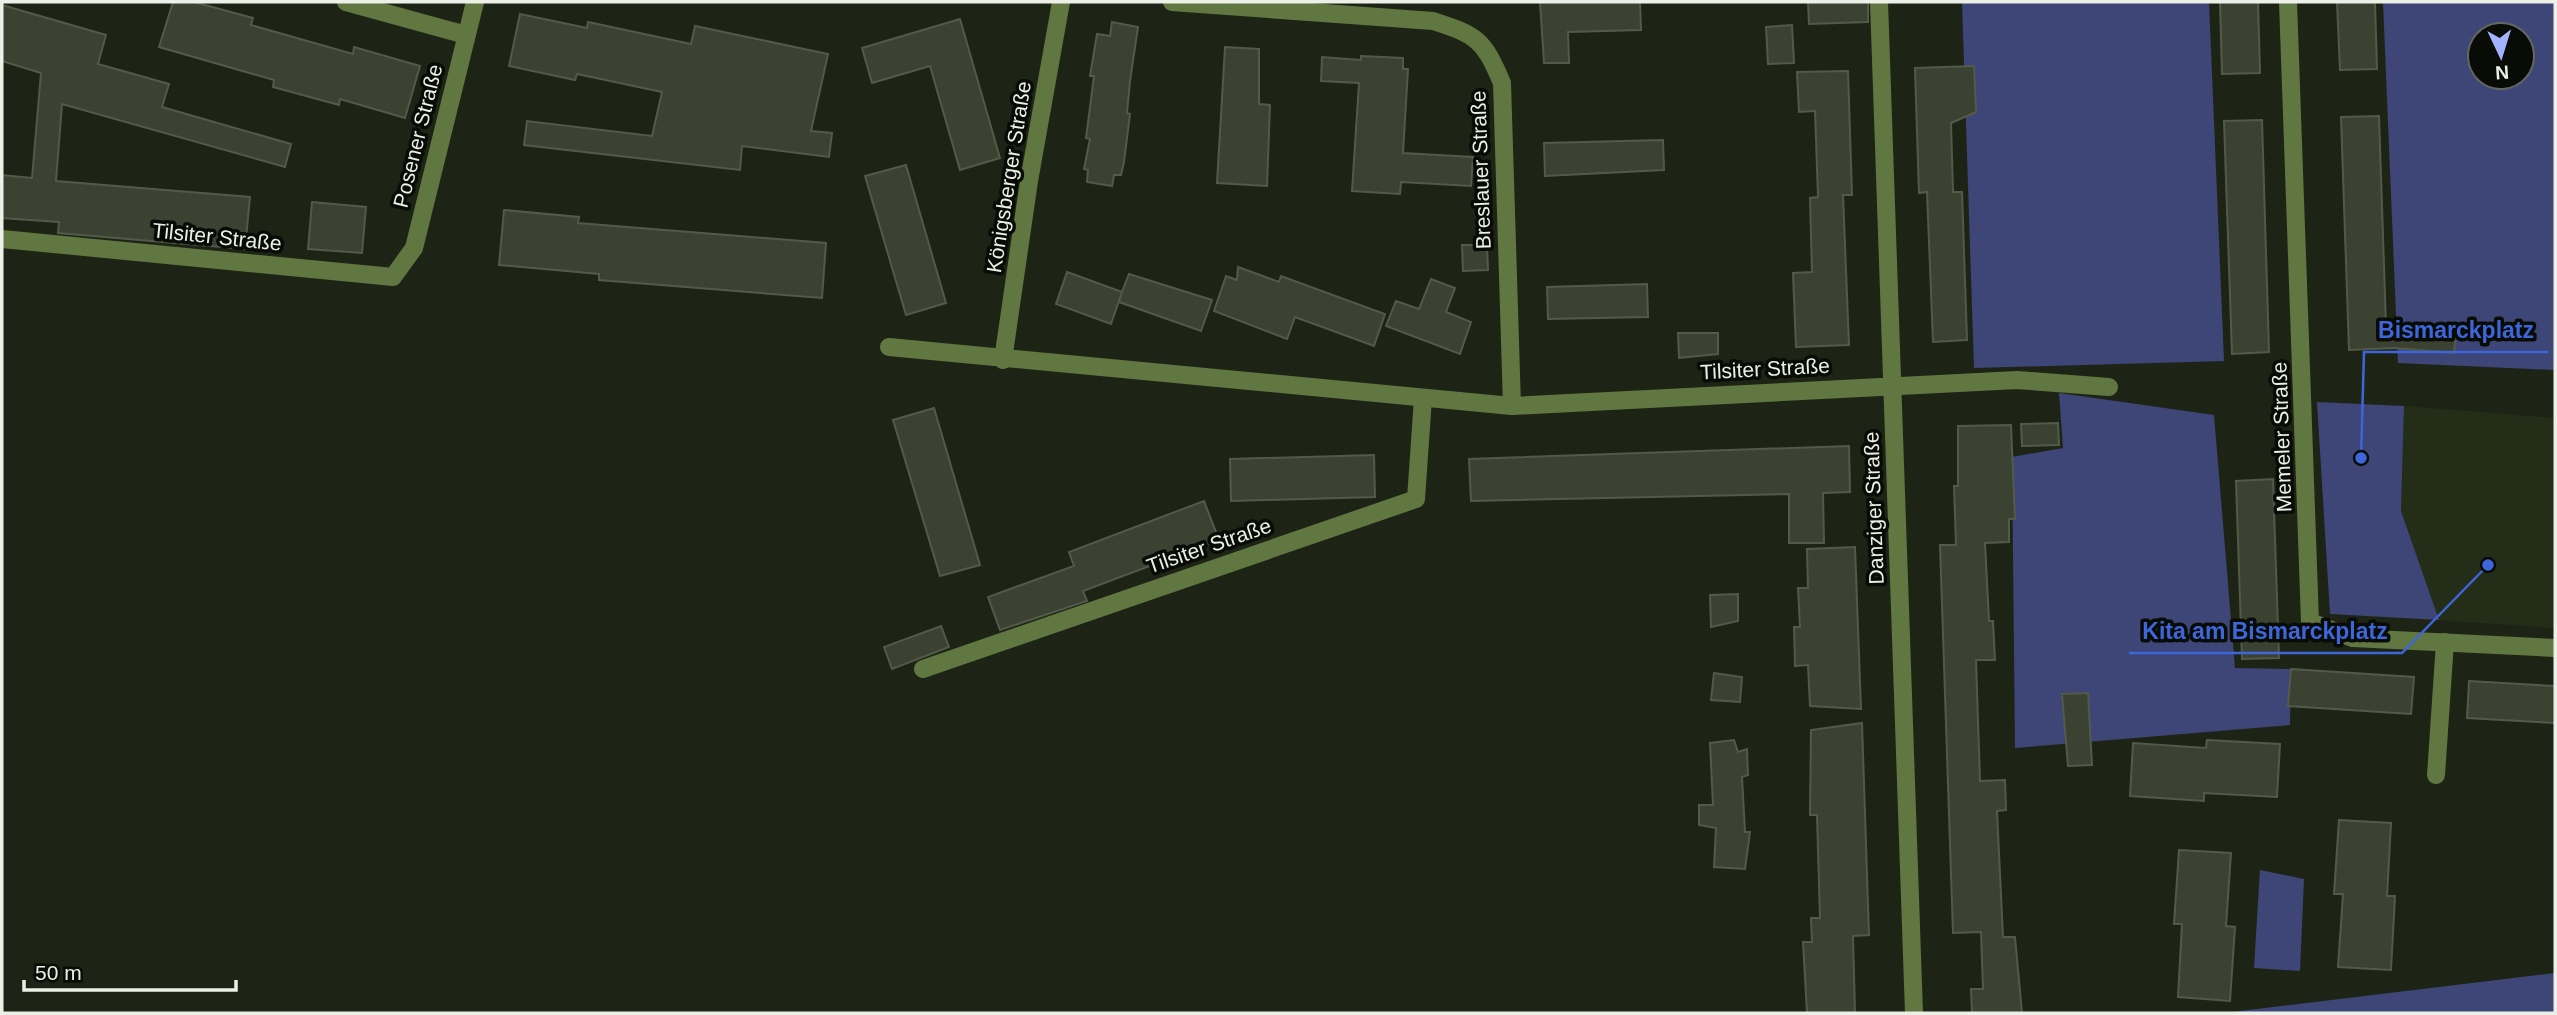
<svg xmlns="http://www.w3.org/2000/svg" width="2557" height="1015" font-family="Arial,sans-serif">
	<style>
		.built { fill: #242d18 }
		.green { fill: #3d4676; fill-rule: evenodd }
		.building { fill: #3b4232; stroke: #525a49; stroke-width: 2 }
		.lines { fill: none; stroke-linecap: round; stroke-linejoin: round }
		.minor { stroke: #617742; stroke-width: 18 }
		.labels { text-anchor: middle; stroke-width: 7; stroke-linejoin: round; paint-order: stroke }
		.street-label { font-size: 21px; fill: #ecf0e6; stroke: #090c06 }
		.leader { fill: none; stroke: #3c66da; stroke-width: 2.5 }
		.callout-dot { fill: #3c66da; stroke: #090c06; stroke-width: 2.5 }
		.callout-label { font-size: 23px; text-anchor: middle; font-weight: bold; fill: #3c66da; stroke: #090c06; stroke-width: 7; stroke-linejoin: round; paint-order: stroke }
	</style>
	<rect width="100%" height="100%" fill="#1e2415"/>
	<polygon class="built" points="2404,406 2555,418 2555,628 2439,620 2401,511"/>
	<g class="green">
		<polygon points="1962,2 2209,2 2224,361 1974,368"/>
		<path d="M2383,2H2555V370L2398,363ZM2480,35H2522V77H2480Z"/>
		<polygon points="2059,393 2214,415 2235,668 2291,669 2290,725 2015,748 2012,457 2063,448"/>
		<polygon points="2317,402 2404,406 2401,511 2439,620 2330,614"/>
		<polygon points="2260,870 2304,879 2300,971 2254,968"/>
		<polygon points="2555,973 2555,1013 2223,1013"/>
	</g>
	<g class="building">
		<polygon points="173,2 194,2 253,18 251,25 353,54 354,47 420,66 405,118 340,99 339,105 273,87 274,80 159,47"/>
		<polygon points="1540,2 1640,2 1641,30 1568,32 1569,63 1544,63"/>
		<polygon points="1808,2 1868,2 1868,22 1809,24"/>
		<polygon points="2220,2 2258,2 2260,73 2222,74"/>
		<polygon points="2337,2 2375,2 2377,69 2340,70"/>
		<polygon points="2,5 106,35 98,64 169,84 162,107 291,144 285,167 62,104 56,181 250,197 245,249 58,233 59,222 2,218 2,175 32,178 41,73 2,61"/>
		<polygon points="520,14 587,28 588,22 691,44 695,26 828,54 811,131 832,133 829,157 742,146 740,170 524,145 527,121 652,136 662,92 577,74 575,80 509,66"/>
		<polygon points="960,19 1000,158 960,170 930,66 872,83 862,48"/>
		<polygon points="1112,22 1138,27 1130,81 1127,113 1130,114 1124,162 1121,175 1114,175 1112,186 1087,182 1088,170 1084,169 1090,139 1086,138 1094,76 1090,76 1097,34 1110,36"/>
		<polygon points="1792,25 1794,63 1768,64 1766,27"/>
		<polygon points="1225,47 1259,49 1259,104 1270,105 1267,186 1217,183"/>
		<polygon points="1361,56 1403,58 1403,69 1408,69 1403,153 1473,157 1471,186 1401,182 1400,194 1352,191 1359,83 1321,81 1322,57 1361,60"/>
		<polygon points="1974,66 1976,112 1951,123 1953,192 1962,192 1967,340 1933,342 1927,192 1919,193 1915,68"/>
		<polygon points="1848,71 1852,195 1843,195 1849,345 1796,347 1793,273 1812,272 1810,198 1818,197 1815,111 1799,112 1797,72"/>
		<polygon points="2379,116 2386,326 2456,331 2454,353 2394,348 2349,350 2341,117"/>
		<polygon points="2262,120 2269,352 2232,354 2224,121"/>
		<polygon points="1663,140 1664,170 1545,176 1544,143"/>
		<polygon points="906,165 946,303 906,315 865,176"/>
		<polygon points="312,202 366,207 362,253 308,249"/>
		<polygon points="504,210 579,217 578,223 826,243 822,298 599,280 599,274 499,265"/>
		<polygon points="1462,245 1487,245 1488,270 1463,271"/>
		<polygon points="1238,267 1279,282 1281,276 1385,314 1374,346 1295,317 1287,339 1214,311 1226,276 1237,280"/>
		<polygon points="1067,272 1122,292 1129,274 1212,300 1201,331 1119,302 1122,292 1111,324 1056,304"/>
		<polygon points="1431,279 1455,288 1446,312 1471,322 1460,354 1386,326 1396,301 1419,309"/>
		<polygon points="1647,284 1648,317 1548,319 1547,287"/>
		<polygon points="1678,333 1718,333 1718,354 1679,358"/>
		<polygon points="934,408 980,565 940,576 893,420"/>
		<polygon points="2058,423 2059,445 2022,446 2021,424"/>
		<polygon points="2011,425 2015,519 2009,519 2009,542 1985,543 1989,621 1993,621 1995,660 1976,660 1980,781 2005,780 2006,810 1997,811 2003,937 2015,937 2022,1013 1972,1013 1971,989 1983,989 1981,932 1953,933 1940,545 1956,545 1954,486 1958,486 1958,426"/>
		<polygon points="1849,446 1850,492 1823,493 1824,543 1789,543 1789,494 1471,501 1469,459"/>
		<polygon points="1374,455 1375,497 1231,501 1230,459"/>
		<polygon points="2273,479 2279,658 2242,659 2236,481"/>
		<polygon points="1204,501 1219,540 1083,591 1087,601 1000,630 988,597 1074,566 1069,552"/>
		<polygon points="1855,547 1861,709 1810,706 1808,665 1795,666 1794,627 1800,627 1798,588 1808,588 1807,549"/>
		<polygon points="1738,594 1738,621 1711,627 1710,595"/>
		<polygon points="941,626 949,647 892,669 884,647"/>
		<polygon points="2291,669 2414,677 2411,714 2288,706"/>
		<polygon points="1714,673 1742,677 1740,702 1711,700"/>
		<polygon points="2469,681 2555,686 2555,723 2467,718"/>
		<polygon points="2088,693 2092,765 2068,766 2062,694"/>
		<polygon points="1862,723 1869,935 1853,936 1855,1013 1807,1013 1803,942 1812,942 1811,918 1820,918 1817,815 1810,815 1811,730"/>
		<polygon points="1734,740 1738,752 1747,749 1748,775 1742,777 1745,832 1750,832 1745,869 1714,867 1716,828 1699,825 1699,805 1713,805 1710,743"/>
		<polygon points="2207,740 2280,744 2277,797 2204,793 2204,801 2130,796 2133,743 2206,748"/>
		<polygon points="2339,820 2391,823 2387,896 2395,896 2391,970 2338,967 2343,894 2334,894"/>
		<polygon points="2179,850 2231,853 2226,926 2235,927 2230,1001 2178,997 2182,924 2174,924"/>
	</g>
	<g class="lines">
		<g class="minor">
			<polyline points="346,2 466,35"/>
			<path d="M1172,2L1433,21C1477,35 1484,40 1502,83L1512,406"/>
			<polyline points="1879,2 1914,1013"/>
			<polyline points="2288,2 2310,622 2353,638 2555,648"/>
			<polyline points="2,239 393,277 414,248 475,2"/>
			<polyline points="889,347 1512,406 2017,380 2109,387"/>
			<polyline points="1003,360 1029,181 1061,2"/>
			<polyline points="923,669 1416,499 1423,398"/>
			<polyline points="2436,775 2445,642"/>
		</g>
	</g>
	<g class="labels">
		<g class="street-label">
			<text transform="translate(418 136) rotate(-76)" y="7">Posener Straße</text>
			<text transform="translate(1481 170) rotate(-92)" y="7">Breslauer Straße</text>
			<text transform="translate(1009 177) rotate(-81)" y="7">Königsberger Straße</text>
			<text transform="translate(217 237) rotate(6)" y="7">Tilsiter Straße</text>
			<text transform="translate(1765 369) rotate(-3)" y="7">Tilsiter Straße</text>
			<text transform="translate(2282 437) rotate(-92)" y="7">Memeler Straße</text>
			<text transform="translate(1874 508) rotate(-92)" y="7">Danziger Straße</text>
			<text transform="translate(1209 546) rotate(-19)" y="7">Tilsiter Straße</text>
		</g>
	</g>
	<path class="leader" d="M2361 458L2364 352H2548M2488 565L2402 653H2129"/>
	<g class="callout-dot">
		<circle cx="2361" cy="458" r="7"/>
		<circle cx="2488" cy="565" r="7"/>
	</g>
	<g class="callout-label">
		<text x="2456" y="338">Bismarckplatz</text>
		<text x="2265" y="639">Kita am Bismarckplatz</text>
	</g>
	<rect width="2557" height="1015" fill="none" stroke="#ecf0e6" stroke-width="7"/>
	<g transform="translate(2501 56) rotate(176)"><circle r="33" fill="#090c06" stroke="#646760" stroke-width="2"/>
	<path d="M0-5L12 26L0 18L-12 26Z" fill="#a2b2fd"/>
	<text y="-10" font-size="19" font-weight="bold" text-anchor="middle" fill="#ecf0e6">N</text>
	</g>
	<path d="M24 980v10h212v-10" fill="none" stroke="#ecf0e6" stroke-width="3.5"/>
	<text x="35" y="980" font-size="21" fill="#ecf0e6" stroke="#090c06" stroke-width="5" paint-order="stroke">50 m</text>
</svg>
